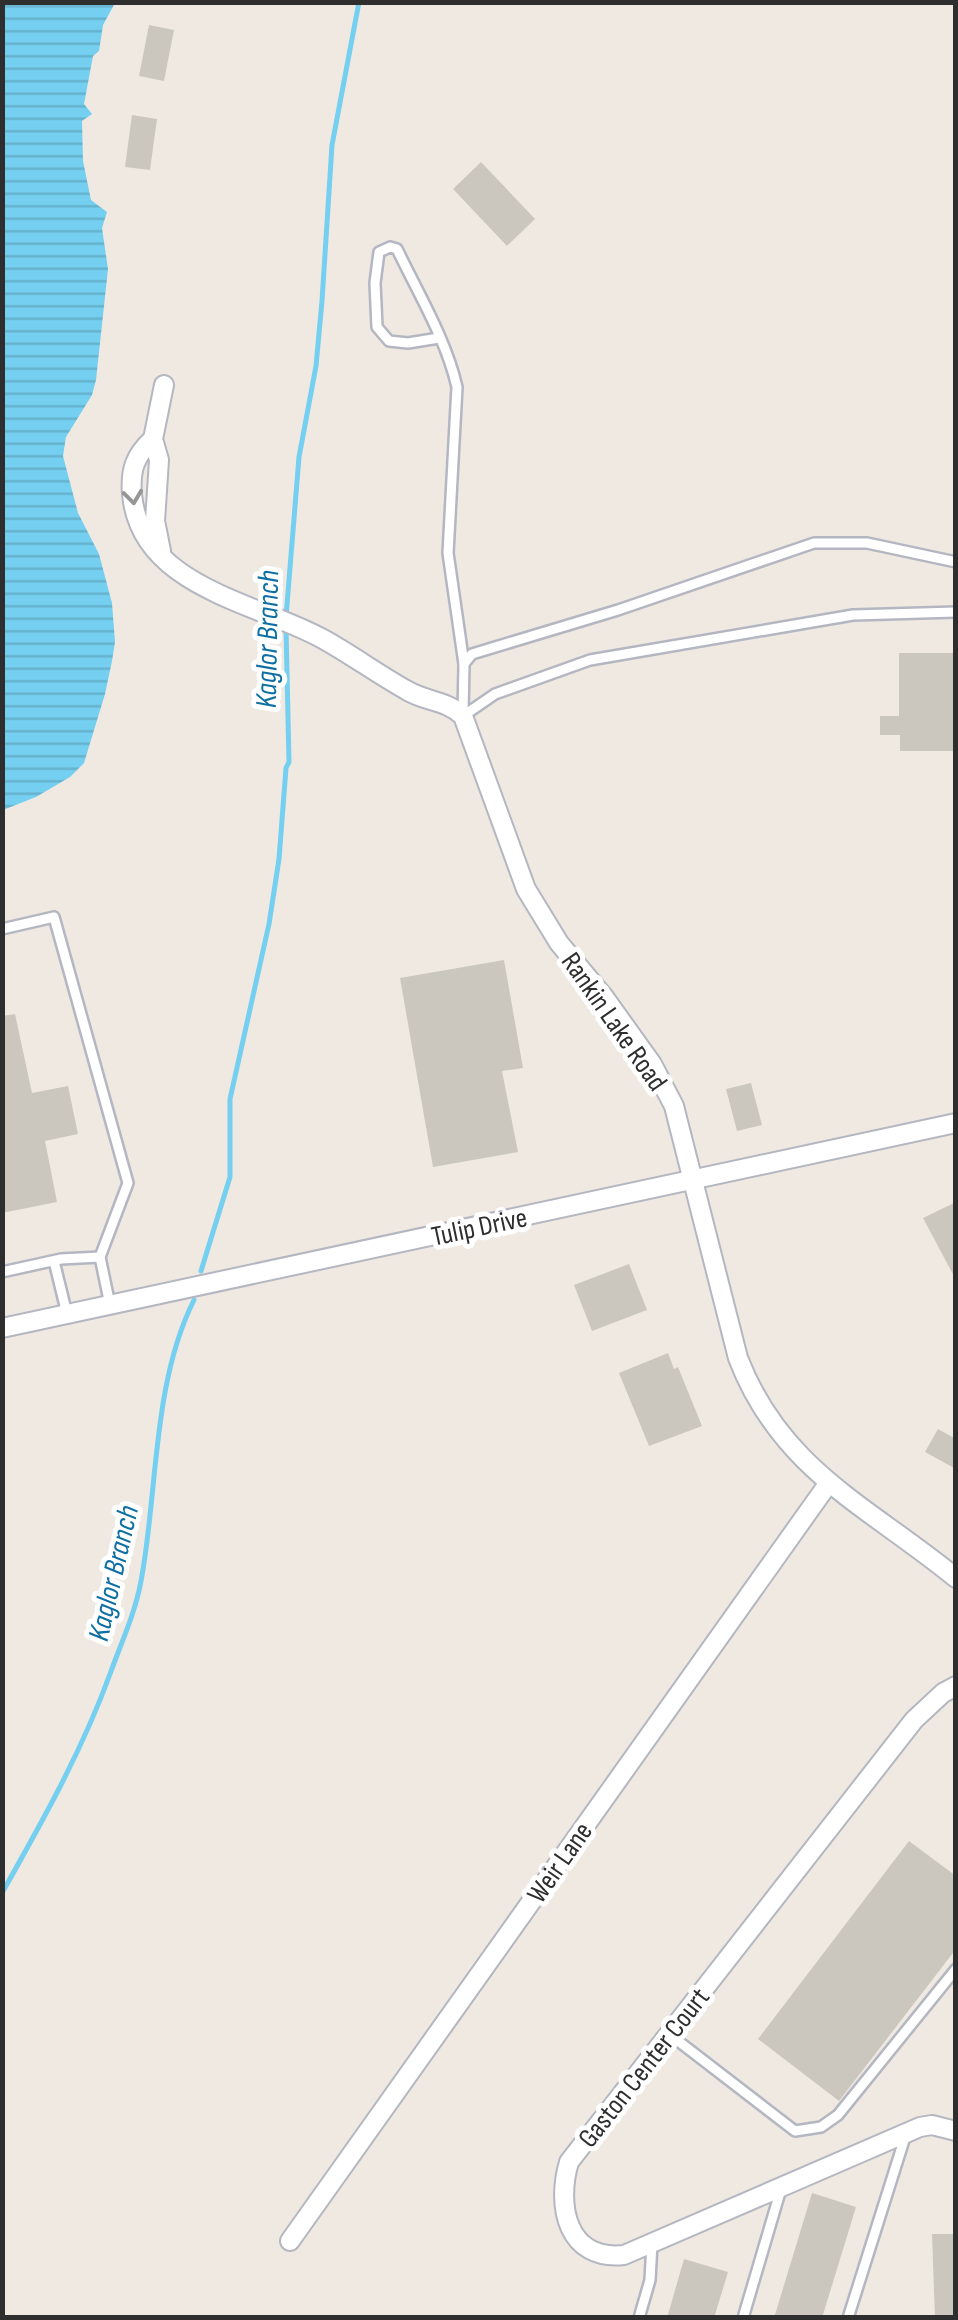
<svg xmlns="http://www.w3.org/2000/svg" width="958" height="2320" font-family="'Sofia Sans Condensed',sans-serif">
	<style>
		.water { fill: url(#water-rules) }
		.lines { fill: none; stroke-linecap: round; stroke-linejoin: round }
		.stream { stroke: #75cff0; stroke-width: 5 }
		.building { fill: #cbc7bf }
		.lane-casing { stroke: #b4b7c1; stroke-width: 14 }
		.street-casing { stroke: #b4b7c1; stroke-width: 22 }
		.lane { stroke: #fff; stroke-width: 9 }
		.street { stroke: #fff; stroke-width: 18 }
		.oneway { stroke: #969696 }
		.labels { text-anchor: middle; stroke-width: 10; stroke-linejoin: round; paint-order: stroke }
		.street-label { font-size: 28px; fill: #2e2e2e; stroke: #fff }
		.water-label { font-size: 30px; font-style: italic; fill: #0d6fa3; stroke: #fff }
	</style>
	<defs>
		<pattern id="water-rules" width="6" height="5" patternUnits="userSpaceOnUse" patternTransform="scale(2.5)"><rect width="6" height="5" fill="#75cff0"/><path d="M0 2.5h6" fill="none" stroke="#66b2ce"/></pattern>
	</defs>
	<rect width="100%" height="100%" fill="#efe9e1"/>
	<polygon class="water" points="3,2 115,3 103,25 99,51 93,56 84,104 92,114 82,121 83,161 91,200 107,212 102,228 108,269 96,380 92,395 66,437 63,456 78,513 99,554 112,603 115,642 112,661 105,694 84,763 70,777 36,797 3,810"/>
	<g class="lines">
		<g class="stream">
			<polyline points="286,617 299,457 316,366 322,301 332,145 359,2"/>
			<polyline points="201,1271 230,1177 230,1099 269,924 279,859 286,768 289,762 286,628"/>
			<path d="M2,1893C42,1822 82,1751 110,1674C121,1643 135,1614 141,1581C158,1491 152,1384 194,1300"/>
		</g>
	</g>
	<g class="building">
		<polygon points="149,25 174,30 164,81 139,76"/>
		<polygon points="132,115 157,119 150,170 125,167"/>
		<polygon points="481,162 535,219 507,246 453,189"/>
		<polygon points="899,653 956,653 956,751 900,751 900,735 880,735 880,716 899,716"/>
		<polygon points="504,960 523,1068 502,1071 518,1152 433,1167 400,978"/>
		<polygon points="15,1014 32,1093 68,1086 78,1134 45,1141 57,1202 2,1213 2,1016"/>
		<polygon points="751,1083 762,1125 737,1131 726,1089"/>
		<polygon points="956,1202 956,1280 923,1218"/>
		<polygon points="629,1264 647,1310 592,1331 574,1285"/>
		<polygon points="668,1353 674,1369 678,1367 702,1426 649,1446 619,1373"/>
		<polygon points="938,1429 956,1439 956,1469 925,1452"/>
		<polygon points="909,1841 956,1876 956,1949 839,2101 758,2039"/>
		<polygon points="812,2193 856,2207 822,2318 774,2318"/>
		<polygon points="932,2234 956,2234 956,2318 935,2318"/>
		<polygon points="684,2259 728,2272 714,2318 667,2318"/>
	</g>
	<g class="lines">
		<g class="lane-casing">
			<g id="lane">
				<path d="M439,338L408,343L389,341L377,327L375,283L379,252L390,247L397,249C418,293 446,339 457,387L448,553L464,664"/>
				<polyline points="463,713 464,664 472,654 618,610 814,543 867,543 956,562"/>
				<polyline points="463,716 495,694 590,660 853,615 956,612"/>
				<polyline points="2,929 54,917 128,1183 100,1257 110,1305"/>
				<polyline points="54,1261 67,1314"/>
				<polyline points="2,1272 61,1259 100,1257"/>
				<polyline points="669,2034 795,2131 821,2127 838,2115 956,1969"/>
				<polyline points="639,2318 650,2280 652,2243"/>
				<polyline points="743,2318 781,2189"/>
				<polyline points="848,2318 906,2134"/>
			</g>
		</g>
		<g class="street-casing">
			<g id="street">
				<path d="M153,439C135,455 130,470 132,494C140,587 256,602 323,639C352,655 379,675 408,691C427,702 446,700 463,716L526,889L559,943L604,997L652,1064L674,1106L738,1358C781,1470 868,1506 956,1578"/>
				<polyline points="161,551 155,521 159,460 153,439 164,385"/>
				<polyline points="2,1328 956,1123"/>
				<path d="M956,1686L943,1693L914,1720L569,2162C556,2206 567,2261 624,2255L920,2127L932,2125L956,2131"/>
				<polyline points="290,2241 828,1484"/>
			</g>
		</g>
		<use href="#lane" class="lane"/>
		<use href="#street" class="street"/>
	</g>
	<defs><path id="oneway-chevron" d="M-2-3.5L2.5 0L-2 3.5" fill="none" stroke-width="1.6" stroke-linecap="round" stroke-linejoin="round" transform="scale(2.5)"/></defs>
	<use class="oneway" href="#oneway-chevron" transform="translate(133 497) rotate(83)"/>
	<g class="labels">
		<g class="street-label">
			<text transform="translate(615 1021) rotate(55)" y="10">Rankin Lake Road</text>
			<text transform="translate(479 1226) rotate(-12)" y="10">Tulip Drive</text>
			<text transform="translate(559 1862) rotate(-55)" y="10">Weir Lane</text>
			<text transform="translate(643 2067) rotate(-52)" y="10">Gaston Center Court</text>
		</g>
		<g class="water-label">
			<text transform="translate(267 639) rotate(-89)" y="10">Kaglor Branch</text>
			<text transform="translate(113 1573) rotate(-77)" y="10">Kaglor Branch</text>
		</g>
	</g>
	<rect width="958" height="2320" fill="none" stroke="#2e2e2e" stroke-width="10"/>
</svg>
